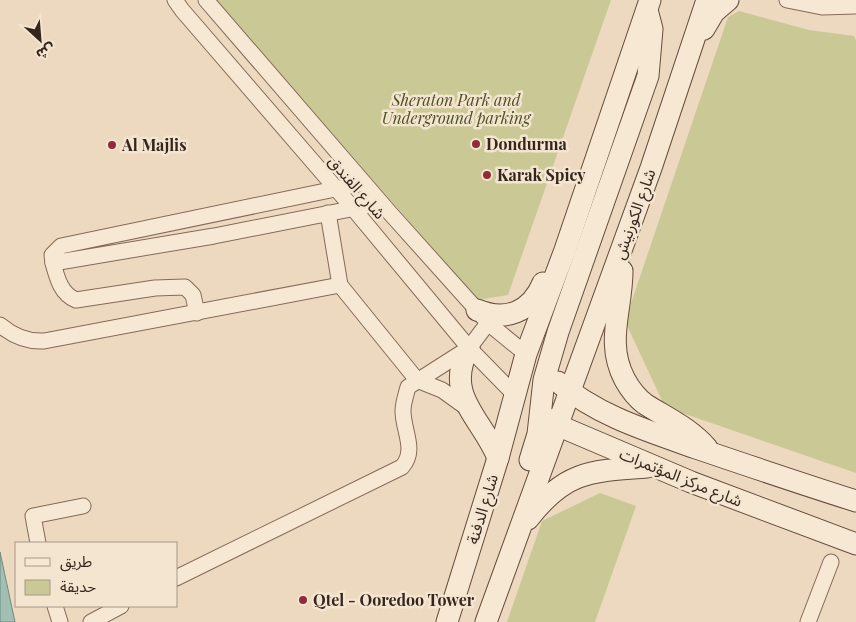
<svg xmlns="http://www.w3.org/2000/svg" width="856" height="622" font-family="'Playfair Display','Noto Sans Arabic',serif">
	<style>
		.green { fill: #cac995 }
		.water { fill: #a3beb3; stroke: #6b8c7f }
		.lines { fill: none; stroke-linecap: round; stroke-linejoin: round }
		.street-casing { stroke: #856a59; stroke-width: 17 }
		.secondary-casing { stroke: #664c3c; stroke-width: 23 }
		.street { stroke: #f7e8d3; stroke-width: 15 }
		.secondary { stroke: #f7e8d3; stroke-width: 21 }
		.poi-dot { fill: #922b39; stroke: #f4e5d0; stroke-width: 2 }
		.labels { text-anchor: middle; stroke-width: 5; stroke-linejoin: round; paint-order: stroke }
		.park-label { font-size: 16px; font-style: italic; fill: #4b5024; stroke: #f4e5d0 }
		.poi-label { font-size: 16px; font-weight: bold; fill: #35251d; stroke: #f4e5d0; text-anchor: start }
		.street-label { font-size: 16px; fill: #35251d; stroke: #f4e5d0 }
	</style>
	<rect width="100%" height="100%" fill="#ecd9c0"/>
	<g class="green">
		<polygon points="215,0 611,0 508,295 478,300"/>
		<polygon points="739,11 809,30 854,36 856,40 856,473 665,407 625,321 728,17"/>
		<polygon points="600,493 636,506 595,622 507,622 542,521"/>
	</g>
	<polygon class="water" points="0,552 15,622 0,622"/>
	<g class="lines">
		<g class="street-casing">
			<g id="street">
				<polyline points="175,0 182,10 352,207 469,348 515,395"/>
				<polyline points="206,0 390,213 477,310 488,323 526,354"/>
				<polyline points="787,0 822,7 856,6"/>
				<polyline points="364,183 61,246 52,255 53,263 214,236 381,203"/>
				<polyline points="328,213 340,285"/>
				<path d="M53,263C57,278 61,294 76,300L155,288L185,287L193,295L197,313"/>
				<path d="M0,325C13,336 27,342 44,341L340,285L417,380L442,390L467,408"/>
				<polyline points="38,543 33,516 83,506"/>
				<path d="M176,578L402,467C417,450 403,431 403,411C403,403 406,395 408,387L469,348L488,323"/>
				<polyline points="55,606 60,622"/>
				<polyline points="91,622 121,606"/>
				<polyline points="808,622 831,562"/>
			</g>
		</g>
		<g class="secondary-casing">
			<g id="secondary">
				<polyline points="704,29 714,12 728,0"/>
				<path d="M622,271C622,310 605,343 625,380C630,389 637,398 645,404C667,418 690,428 707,448"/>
				<path d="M477,310C506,322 531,312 543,283"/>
				<path d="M469,348C443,395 482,418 498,458"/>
				<path d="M558,382C598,416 648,431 696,448C749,466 802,484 856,501"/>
				<polyline points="546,418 557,425 691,482 856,544"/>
				<polyline points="530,460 538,434 544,380 558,332 648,76 652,29 647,10"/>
				<path d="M528,519C565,471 590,471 647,467"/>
				<polyline points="447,622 498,458 526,354 565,250 650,0"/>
				<polyline points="486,622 651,168 707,0"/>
			</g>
		</g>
		<use href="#street" class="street"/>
		<use href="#secondary" class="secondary"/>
	</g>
	<g class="poi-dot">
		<circle cx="476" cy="144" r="5"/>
		<circle cx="112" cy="145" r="5"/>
		<circle cx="487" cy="175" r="5"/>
		<circle cx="303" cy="600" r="5"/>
	</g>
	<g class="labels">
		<g class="park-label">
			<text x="456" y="106">Sheraton Park and<tspan x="456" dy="18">Underground parking</tspan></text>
		</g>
		<g class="poi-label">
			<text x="486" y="150">Dondurma</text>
			<text x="122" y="151">Al Majlis</text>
			<text x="497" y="181">Karak Spicy</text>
			<text x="313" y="606">Qtel - Ooredoo Tower</text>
		</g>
		<g class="street-label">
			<text transform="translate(357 187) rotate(49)" y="6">شارع الفندق</text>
			<text transform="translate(634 214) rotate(-70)" y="6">شارع الكورنيش</text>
			<text transform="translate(681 477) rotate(22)" y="6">شارع مركز المؤتمرات</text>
			<text transform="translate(482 509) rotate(-73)" y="6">شارع الدفنة</text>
		</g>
	</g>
	<rect x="15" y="542" width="162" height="65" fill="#f4e5d0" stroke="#a89888"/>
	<rect x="25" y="558" width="25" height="8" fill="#f7e8d3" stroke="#a89888"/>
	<text x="60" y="567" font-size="15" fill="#35251d">طريق</text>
	<rect x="25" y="580" width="25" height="15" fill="#cac995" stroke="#a89888"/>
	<text x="60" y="592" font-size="15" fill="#35251d">حديقة</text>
	<g transform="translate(40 40) rotate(154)" stroke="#f4e5d0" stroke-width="4" paint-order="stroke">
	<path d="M0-4L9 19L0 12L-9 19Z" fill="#35251d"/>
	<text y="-8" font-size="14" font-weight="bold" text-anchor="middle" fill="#35251d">ش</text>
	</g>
</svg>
